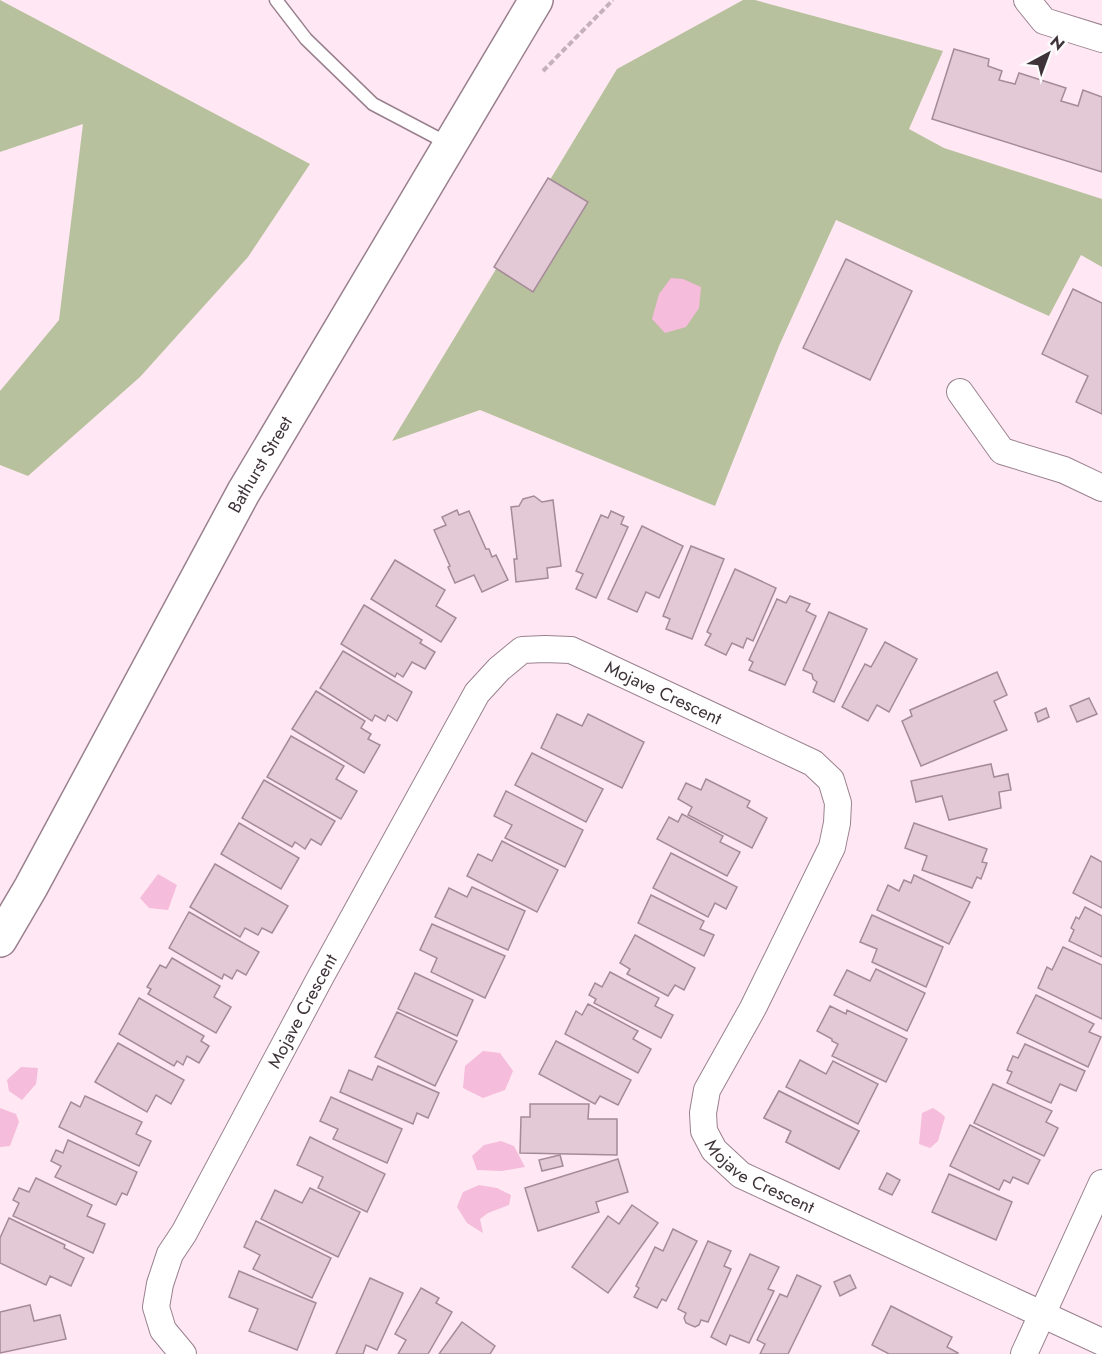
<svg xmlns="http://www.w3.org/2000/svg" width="1102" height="1354" font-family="Jost,sans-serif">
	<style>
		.green { fill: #b8c19e }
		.water { fill: #f6bcdb }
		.building { fill: #e3c8d6; stroke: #a58b98; stroke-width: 1.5 }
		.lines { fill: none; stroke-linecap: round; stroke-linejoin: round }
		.service-casing { stroke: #9a808e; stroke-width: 15 }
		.minor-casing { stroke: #9a808e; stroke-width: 28 }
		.secondary-casing { stroke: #9a808e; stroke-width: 36 }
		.path { stroke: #c4b1ba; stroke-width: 4; stroke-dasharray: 6 3; stroke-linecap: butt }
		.service { stroke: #fff; stroke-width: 12 }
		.minor { stroke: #fff; stroke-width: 26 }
		.secondary { stroke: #fff; stroke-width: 33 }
		.labels { text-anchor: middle; stroke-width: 4.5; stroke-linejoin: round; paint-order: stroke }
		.street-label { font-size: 18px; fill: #3e3339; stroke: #fcfcfc }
	</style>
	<rect width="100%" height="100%" fill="#ffe8f3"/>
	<g class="green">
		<polygon points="0,0 310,164 248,257 140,377 28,476 0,465 0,391 59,320 83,124 0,152"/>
		<polygon points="743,0 755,0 943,51 909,129 944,148 1102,199 1102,267 1081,255 1049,316 836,220 779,346 715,506 480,410 392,441 617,69"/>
	</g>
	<g class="water">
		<polygon points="671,278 683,279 701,287 699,308 686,327 665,333 652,319 659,294"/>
		<polygon points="158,874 177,885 168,910 149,908 140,898"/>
		<polygon points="483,1051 500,1053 513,1071 505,1090 483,1098 463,1088 465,1066"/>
		<polygon points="21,1067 38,1068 36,1084 22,1100 9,1091 7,1080"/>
		<polygon points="0,1108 16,1114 19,1122 10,1146 0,1147"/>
		<polygon points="933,1108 942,1114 945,1117 938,1141 930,1148 919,1144 922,1113"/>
		<polygon points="501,1141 514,1146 525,1167 502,1171 477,1170 472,1156 484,1145"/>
		<polygon points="479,1185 497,1188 511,1195 509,1205 488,1213 480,1219 483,1233 467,1223 457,1207 463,1192"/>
	</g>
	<g class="building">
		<polygon points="954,49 989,59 988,66 1002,71 999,80 1015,84 1019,73 1066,88 1061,101 1078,106 1083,90 1102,97 1102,172 932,119"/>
		<polygon points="548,178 588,202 533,292 494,267"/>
		<polygon points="846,259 912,291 870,380 803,348"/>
		<polygon points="1073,289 1102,303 1102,414 1076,402 1088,376 1042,354"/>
		<polygon points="534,496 542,502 553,500 561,566 547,568 548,578 516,582 514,559 517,559 511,507 519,506 523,499"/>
		<polygon points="457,510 459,515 469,511 486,549 489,549 492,557 496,555 508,580 482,592 474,575 455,583 448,567 450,566 434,530 446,525 442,517"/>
		<polygon points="611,511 624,517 621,524 628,527 596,598 576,589 583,574 576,571 601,515 608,518"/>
		<polygon points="642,526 683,546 659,598 646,592 637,612 608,599"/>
		<polygon points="691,546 724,559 692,639 666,629 670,619 663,616"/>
		<polygon points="395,560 445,590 436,606 456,618 441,642 371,599"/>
		<polygon points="735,569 776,588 753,641 747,638 743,648 732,643 726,655 705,645 711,634 707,632"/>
		<polygon points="790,596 810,604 806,611 816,616 785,685 749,670 753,662 749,660 777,599 786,603"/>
		<polygon points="364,605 422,640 420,643 435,652 425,669 412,662 403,677 397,673 395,677 341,644"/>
		<polygon points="829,612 867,629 834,702 813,692 817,682 813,679 812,674 803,670"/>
		<polygon points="885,642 917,659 889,712 877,705 868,721 842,707 865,664 871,667"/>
		<polygon points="343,651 412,692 397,721 388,715 385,721 375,715 372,721 320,688"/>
		<polygon points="997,672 1007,695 994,701 1007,730 921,766 902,721 912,716 910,710"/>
		<polygon points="316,691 365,721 361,728 371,734 368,739 380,745 364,773 292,729"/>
		<polygon points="1089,698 1097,714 1077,722 1070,706"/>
		<polygon points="1046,708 1049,717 1038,722 1035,713"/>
		<polygon points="557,714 582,726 588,714 644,742 622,788 541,748"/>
		<polygon points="291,736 344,766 336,779 357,791 341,819 267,777"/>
		<polygon points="532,753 603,789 586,822 515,785"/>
		<polygon points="991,764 994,777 1008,774 1011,790 999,792 1001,808 949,820 942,796 916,802 911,781"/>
		<polygon points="706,779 750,801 747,807 767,818 752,848 688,815 692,807 678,799 686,783 701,790"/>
		<polygon points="264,780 335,821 321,845 311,839 305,849 295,842 292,847 242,818"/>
		<polygon points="506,791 583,830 565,867 505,838 512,825 494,816"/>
		<polygon points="682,814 723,836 720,842 740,852 727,876 657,839 669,817 678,822"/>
		<polygon points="239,823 299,858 281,889 221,854"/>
		<polygon points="914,823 987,849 982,862 987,863 981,879 977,877 972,888 922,870 927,856 905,848"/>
		<polygon points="502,841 558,870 537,912 467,876 478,854 492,861"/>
		<polygon points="671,853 737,887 726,909 715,903 708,917 653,888"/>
		<polygon points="1091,856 1102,862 1102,908 1073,893"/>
		<polygon points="215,864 288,906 272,933 262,928 258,935 245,928 240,937 190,907"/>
		<polygon points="914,875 970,902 949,944 877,910 888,885 899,891 904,880 911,883"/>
		<polygon points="472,887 525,911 508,950 435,917 449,888 467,897"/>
		<polygon points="651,895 704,921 700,929 714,935 704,956 638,923"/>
		<polygon points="1085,907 1102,916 1102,957 1069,941 1074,930 1071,928 1076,917 1079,919"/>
		<polygon points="189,912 259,952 246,975 237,970 232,979 224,974 222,979 169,948"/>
		<polygon points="872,915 943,947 926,987 872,962 877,949 860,942"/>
		<polygon points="432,924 505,956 485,998 431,972 437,958 420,950"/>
		<polygon points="635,935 695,968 684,990 675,985 668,996 627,974 630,969 620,963"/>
		<polygon points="1063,947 1102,965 1102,1019 1038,988 1047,967 1052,970"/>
		<polygon points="172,958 220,986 214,997 231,1007 216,1033 148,994 151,989 147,987 160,965 166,968"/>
		<polygon points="876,969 925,993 907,1031 834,995 847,970 870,981"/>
		<polygon points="610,972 659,998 655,1006 673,1015 661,1038 594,1003 596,999 589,995 595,983 602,987"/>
		<polygon points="415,973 473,1000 457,1036 398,1009"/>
		<polygon points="1036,995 1094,1024 1089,1032 1101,1037 1088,1067 1017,1033"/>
		<polygon points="139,998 204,1036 201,1041 209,1046 199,1063 187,1056 183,1065 177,1061 174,1066 119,1034"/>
		<polygon points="588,1004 638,1031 633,1039 651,1049 638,1073 565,1034 576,1011 582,1015"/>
		<polygon points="830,1006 846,1014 847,1010 907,1039 886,1082 832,1056 838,1044 832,1041 832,1039 817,1031"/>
		<polygon points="397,1012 457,1041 435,1086 375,1057"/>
		<polygon points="556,1041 631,1080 618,1105 600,1096 595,1104 539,1074"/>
		<polygon points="118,1043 184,1080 171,1104 156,1095 147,1112 95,1082"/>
		<polygon points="1025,1044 1085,1071 1076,1091 1060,1084 1051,1103 1007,1083 1012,1072 1007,1070 1013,1056 1018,1058"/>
		<polygon points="800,1060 826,1074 833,1061 878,1084 858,1124 786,1087"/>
		<polygon points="378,1066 439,1093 428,1118 417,1113 413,1124 340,1092 349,1070 372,1080"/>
		<polygon points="993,1084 1052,1111 1046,1122 1058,1128 1044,1156 974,1123"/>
		<polygon points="779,1091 859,1131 839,1169 786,1142 791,1131 764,1118"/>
		<polygon points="779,1091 859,1131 839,1169 786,1142 791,1131 764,1118"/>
		<polygon points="85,1096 142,1122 136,1134 151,1141 139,1166 59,1127 71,1102 80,1107"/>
		<polygon points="331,1097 402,1129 387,1163 333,1139 338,1129 320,1121"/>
		<polygon points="530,1104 589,1104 588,1119 617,1119 617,1155 520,1153 521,1117 530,1117"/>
		<polygon points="970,1125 1040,1160 1028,1184 1013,1177 1010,1183 1004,1180 999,1190 950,1166"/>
		<polygon points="310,1137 385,1174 367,1212 318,1188 323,1177 297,1165"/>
		<polygon points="68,1140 137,1172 127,1195 122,1193 116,1205 55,1177 61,1166 51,1161 56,1150 63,1153"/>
		<polygon points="560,1155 563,1166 542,1171 539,1160"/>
		<polygon points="618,1159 628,1192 596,1202 599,1212 538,1231 525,1188"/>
		<polygon points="887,1173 900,1180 892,1195 879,1189"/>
		<polygon points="949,1174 1012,1202 996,1240 932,1212"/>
		<polygon points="36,1178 92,1205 87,1216 105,1224 93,1253 13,1216 19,1203 13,1200 19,1188 29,1192"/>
		<polygon points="310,1188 360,1212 338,1257 261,1219 275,1190 302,1203"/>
		<polygon points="632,1205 658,1223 608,1293 572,1267 608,1216 619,1224"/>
		<polygon points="9,1218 65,1245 64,1248 84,1258 71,1286 50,1276 46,1285 0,1263 0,1238"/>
		<polygon points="256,1221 331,1258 312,1298 253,1269 260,1255 244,1247"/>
		<polygon points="673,1229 697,1241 666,1301 662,1299 657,1308 634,1297 639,1288 636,1286 655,1247 663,1251"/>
		<polygon points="708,1241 731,1251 724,1266 731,1269 708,1322 701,1320 699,1325 695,1327 686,1323 684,1318 686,1313 678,1309"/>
		<polygon points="750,1254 779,1267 768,1289 774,1291 749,1343 730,1335 726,1345 711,1337"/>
		<polygon points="239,1271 316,1303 297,1350 249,1331 258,1309 229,1297"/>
		<polygon points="797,1275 821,1286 788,1354 760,1354 765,1344 757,1340 780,1294 787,1297"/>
		<polygon points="850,1275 856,1288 840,1296 834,1282"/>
		<polygon points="370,1278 403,1293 377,1350 366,1345 363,1354 336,1354"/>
		<polygon points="421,1288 439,1298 436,1303 452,1312 428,1354 398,1354 406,1340 395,1334"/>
		<polygon points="30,1305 34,1321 60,1315 66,1339 0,1353 0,1312"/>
		<polygon points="891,1306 952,1337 947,1347 958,1353 957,1354 889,1354 872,1345"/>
		<polygon points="462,1322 495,1346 490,1354 439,1354"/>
	</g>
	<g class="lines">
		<g class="service-casing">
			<polyline id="service" points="276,0 306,39 373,104 449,144"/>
		</g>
		<g class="minor-casing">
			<g id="minor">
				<polyline points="1027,0 1044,21 1102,39"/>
				<polyline points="960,392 1002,451 1064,470 1102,488"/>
				<path id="s1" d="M183,1354L163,1330L156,1307L160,1284L170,1254L184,1233L320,978L477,693L499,669L522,650L545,649L571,650L595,661L813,763L831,780L838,803L837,823L832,847L753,1008L707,1090L703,1113L704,1131L714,1150L741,1175L1102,1342"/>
				<polyline points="1024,1354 1102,1183"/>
			</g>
		</g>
		<g class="secondary-casing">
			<g id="secondary">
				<path id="s2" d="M0,940L31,887L243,493L536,0"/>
			</g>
		</g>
		<polyline class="path" points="543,71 613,0"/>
		<use href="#service" class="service"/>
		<use href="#minor" class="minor"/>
		<use href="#secondary" class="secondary"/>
	</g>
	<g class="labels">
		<g class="street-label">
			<text dy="6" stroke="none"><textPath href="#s2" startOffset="542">Bathurst Street</textPath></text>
			<text dy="6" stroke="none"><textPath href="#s1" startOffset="963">Mojave Crescent</textPath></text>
			<text dy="6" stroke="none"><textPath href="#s1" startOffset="387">Mojave Crescent</textPath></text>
			<text dy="6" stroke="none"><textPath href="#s1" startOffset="1611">Mojave Crescent</textPath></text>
		</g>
	</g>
	<g transform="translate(1048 54) rotate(41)" stroke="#fcfcfc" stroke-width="4.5" paint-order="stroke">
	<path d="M0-4.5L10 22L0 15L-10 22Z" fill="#3e3339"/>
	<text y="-9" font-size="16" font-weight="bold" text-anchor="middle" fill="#3e3339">N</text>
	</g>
</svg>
